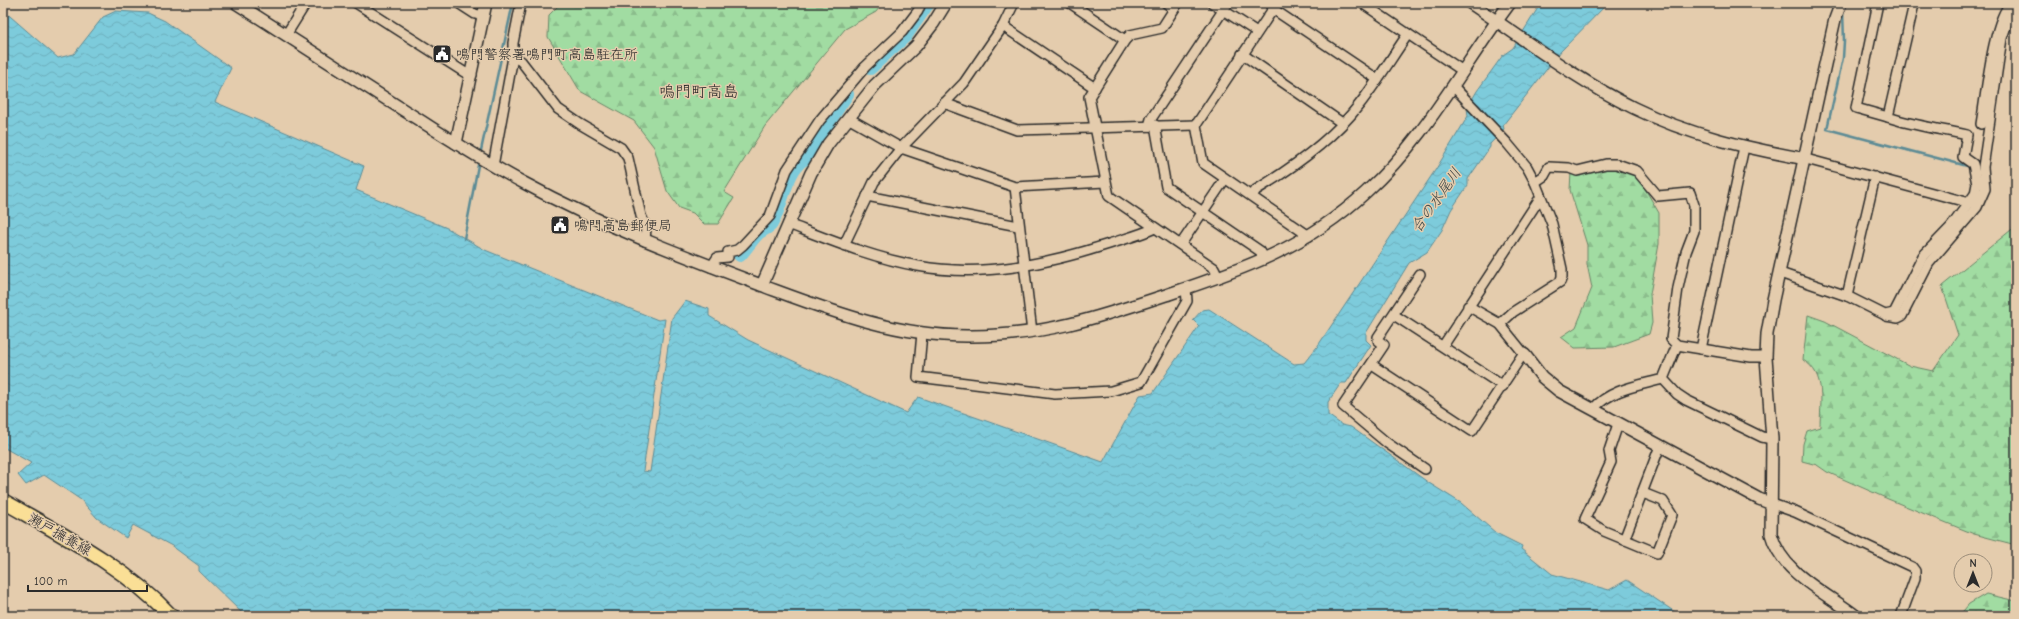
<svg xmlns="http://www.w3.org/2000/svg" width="2019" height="619" font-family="'Comic Neue','Klee One',sans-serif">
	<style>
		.forest { fill: url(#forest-firs); stroke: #668466 }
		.water { fill: url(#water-waves); stroke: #5c8b95 }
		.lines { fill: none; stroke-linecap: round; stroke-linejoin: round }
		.stream { stroke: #5c8b95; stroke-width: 2.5 }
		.river { stroke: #7dcbdb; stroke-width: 14 }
		.minor-casing { stroke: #2b2b2b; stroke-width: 12 }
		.tertiary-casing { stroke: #2b2b2b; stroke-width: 14 }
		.primary-casing { stroke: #2b2b2b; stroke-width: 17 }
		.minor { stroke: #e4ccad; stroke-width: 9 }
		.tertiary { stroke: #e4ccad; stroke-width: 11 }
		.primary { stroke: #fadf96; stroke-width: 14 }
		.labels { text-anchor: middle; stroke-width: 3; stroke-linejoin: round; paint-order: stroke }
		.poi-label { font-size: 14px; fill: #2b2b2b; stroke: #e4ccad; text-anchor: start }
		.street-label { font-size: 14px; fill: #2b2b2b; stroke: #e4ccad }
		.water-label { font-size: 15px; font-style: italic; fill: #374345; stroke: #e4ccad }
		.quarter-label { font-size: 16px; fill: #2b2b2b; stroke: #e4ccad }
	</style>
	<defs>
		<pattern id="forest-firs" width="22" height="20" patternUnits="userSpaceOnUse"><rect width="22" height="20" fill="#a1dca2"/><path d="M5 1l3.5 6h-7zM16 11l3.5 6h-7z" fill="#8bbd8c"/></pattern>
		<pattern id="water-waves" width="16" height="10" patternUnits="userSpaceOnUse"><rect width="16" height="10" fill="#7dcbdb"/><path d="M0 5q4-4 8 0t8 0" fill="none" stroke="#6caebc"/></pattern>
	</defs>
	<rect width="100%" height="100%" fill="#e4ccad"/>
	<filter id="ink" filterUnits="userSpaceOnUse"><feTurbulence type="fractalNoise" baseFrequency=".025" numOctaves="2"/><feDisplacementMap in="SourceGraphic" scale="8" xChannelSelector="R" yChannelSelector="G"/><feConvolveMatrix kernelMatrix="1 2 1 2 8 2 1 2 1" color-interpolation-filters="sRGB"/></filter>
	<g filter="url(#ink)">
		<g class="forest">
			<polygon points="561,3 883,3 876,12 845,29 765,126 724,192 734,198 718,224 704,224 693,213 679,208 667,191 654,147 634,121 580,91 548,37 549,15"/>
			<polygon points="1607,167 1637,175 1659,213 1659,244 1650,294 1652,323 1649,334 1614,347 1575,348 1561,337 1576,327 1592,288 1587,264 1587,245 1570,190 1571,172"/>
			<path d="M2016,226V545L1974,534L1888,499L1827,472L1817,465L1802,461L1803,444L1807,431L1820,427C1820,403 1827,374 1803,360L1808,315L1825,321L1910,366L1933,371L1958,335L1942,286Z"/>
			<polygon points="1986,594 2016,601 2016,616 1959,616 1969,604"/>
		</g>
		<polygon class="water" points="1541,3 1608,3 1561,51 1503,125 1504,129 1490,144 1490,147 1468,179 1468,185 1451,210 1442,230 1427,252 1409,263 1366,333 1366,340 1371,345 1346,383 1341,383 1328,402 1328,415 1342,425 1351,427 1429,483 1461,503 1496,533 1522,546 1521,549 1552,574 1609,590 1627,580 1681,616 245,616 199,571 199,566 172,546 133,525 126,538 97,518 81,500 44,475 26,485 18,475 31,463 3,447 3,10 58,58 74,54 103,17 116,11 148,13 165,21 231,68 215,102 364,166 356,190 447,228 485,250 658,320 665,319 643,471 650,472 672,318 685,301 709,309 709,316 748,340 906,413 918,397 1103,462 1140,395 1153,393 1199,326 1193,320 1202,310 1209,309 1294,364 1304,363 1317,347 1436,169 1468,116 1467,108 1477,91 1503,55 1513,48"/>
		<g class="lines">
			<g class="stream">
				<polyline points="1843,11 1844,41 1843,58 1827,129 1971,167"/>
				<polyline points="480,155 513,3"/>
				<polyline points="464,239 479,160"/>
			</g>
			<g class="river">
				<polyline points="870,68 906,35 928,3"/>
				<path d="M740,255C746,248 752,239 758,233C762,230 768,228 771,224C782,206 786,169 804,159L847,94"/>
			</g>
			<g class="minor-casing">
				<g id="minor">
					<polyline points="356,3 464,72 472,75"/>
					<polyline points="458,3 475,14 483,16"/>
					<polyline points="1070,3 1125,40"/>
					<polyline points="1166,3 1174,9"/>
					<polyline points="1178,3 1162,28 1130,35 1125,40 1089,97 1109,196 1214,268 1219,278"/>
					<polyline points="1212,3 1257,32"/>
					<polyline points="1277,3 1196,125 1203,163 1309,236"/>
					<polyline points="1362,3 1463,71"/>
					<polyline points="1878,3 1856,108 1888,117"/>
					<polyline points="1273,9 1377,79"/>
					<polyline points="1003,26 1095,88"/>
					<polyline points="286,35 306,3"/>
					<polyline points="1242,54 1342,123"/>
					<polyline points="513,57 521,61 558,109 580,124 621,148 628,158 641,216 646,227 645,241"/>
					<polyline points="1453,86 1507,143 1527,167 1535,182 1552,224 1562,269 1562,277 1560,282 1513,312 1500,324"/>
					<polyline points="944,103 1017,130 1196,125"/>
					<polyline points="848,118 901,148 1015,187 1105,182"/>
					<path d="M1981,124C1986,96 1993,20 2011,3"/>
					<polyline points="1155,125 1166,187 1260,251 1265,259"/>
					<polyline points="1149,126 1151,119 1228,3"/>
					<polyline points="1806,159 1970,203"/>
					<polyline points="493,166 513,57 513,43 521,3"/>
					<polyline points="1535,182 1544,176 1549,167 1569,168 1577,171 1606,164 1617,164 1637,171 1658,196 1690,193 1694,205 1694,231 1686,252 1678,288 1671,339 1677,345 1751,357 1766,357"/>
					<polyline points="1015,187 1032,332"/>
					<polyline points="867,196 1018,226"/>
					<path d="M1252,196L1256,190C1294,167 1332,140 1359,105C1377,82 1392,57 1408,34"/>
					<path d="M788,224C830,240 873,258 918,266C982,278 1047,264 1109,244C1124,239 1140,235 1155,228"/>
					<polyline points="1181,244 1225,179"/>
					<polyline points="844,245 874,182 901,148 964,83 1003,26 1014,3"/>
					<polyline points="711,267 717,258 728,257 728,252 737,250 743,245 770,216 787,170 820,120 865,67 902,32 918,11 921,3"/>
					<path d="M1780,273L1847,296L1885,315L1894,313L1923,256L1951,227L1975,194L1977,184L1973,164L1963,157L1967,135C1941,129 1914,126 1888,117L1914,4L1912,3"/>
					<polyline points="1420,274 1378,337 1378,340 1384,345 1343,406 1387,443 1425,469"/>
					<polyline points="1847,296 1875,177"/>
					<polyline points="1394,315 1503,386"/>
					<polyline points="1886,316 1898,318 1902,316 1929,263 1977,207 1985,189 1983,167 2002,38 2007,23 2016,8"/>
					<polyline points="922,333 918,377 1055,394 1111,391 1141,382 1187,301 1186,288"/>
					<polyline points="1443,346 1540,198"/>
					<polyline points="1701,349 1744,147"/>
					<polyline points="1372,365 1472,431 1521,357 1525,355 1500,324 1468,306"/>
					<polyline points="1663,379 1677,394 1686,400 1762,437 1772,439"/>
					<path d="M1593,409C1611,389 1638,386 1663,379L1677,345"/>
					<polyline points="1618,424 1609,451 1611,462 1585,519 1604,531 1657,553 1672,515 1663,501 1643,493"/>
					<polyline points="1772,504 1795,512 1912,567 1915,571 1915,578 1901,616"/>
					<polyline points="1624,540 1660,446"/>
				</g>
			</g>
			<g class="tertiary-casing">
				<g id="tertiary">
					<path d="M236,3C292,39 349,75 405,111C445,136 484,162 526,184C603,226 684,256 766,287C831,311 895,336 967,336C1041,337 1100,317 1169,294C1244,269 1307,247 1366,192C1426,138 1462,67 1510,3"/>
					<path d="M1470,3C1524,39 1575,79 1634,108C1689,135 1746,148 1806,159"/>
					<path d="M1841,3L1835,19L1773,300L1767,334L1766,357L1772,439L1771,534C1782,574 1825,592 1856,616"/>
					<polyline points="456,143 486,3"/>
					<polyline points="762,285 811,173 828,144 875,85 916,46 933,24 946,3"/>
					<polyline points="1525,355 1542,377 1559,391 1759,499 1772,504"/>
				</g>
			</g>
			<g class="primary-casing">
				<path id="primary" d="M3,501C62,535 124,566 171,616"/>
			</g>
			<use href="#minor" class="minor"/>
			<use href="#tertiary" class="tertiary"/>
			<use href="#primary" class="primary"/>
		</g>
	</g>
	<defs>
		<g id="civic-square" transform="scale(1)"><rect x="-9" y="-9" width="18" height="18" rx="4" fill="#2b2b2b" stroke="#e4ccad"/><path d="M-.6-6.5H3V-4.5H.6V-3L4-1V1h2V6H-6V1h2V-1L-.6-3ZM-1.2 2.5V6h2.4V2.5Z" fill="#fff"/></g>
	</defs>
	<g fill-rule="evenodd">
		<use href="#civic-square" x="442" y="54"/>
		<use href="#civic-square" x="560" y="225"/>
	</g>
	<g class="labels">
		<g class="poi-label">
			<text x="456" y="59">鳴門警察署鳴門町高島駐在所</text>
			<text x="574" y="230">鳴門高島郵便局</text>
		</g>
		<g class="street-label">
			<text transform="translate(60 534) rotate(30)" y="5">瀬戸撫養線</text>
		</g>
		<g class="water-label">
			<text transform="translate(1436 200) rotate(-55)" y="5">合の水尾川</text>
		</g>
		<g class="quarter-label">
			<text x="699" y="97">鳴門町高島</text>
		</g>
	</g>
	<rect width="2019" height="619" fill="none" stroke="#e4ccad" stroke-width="16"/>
	<rect x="8" y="8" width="2003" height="603" fill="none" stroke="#2b2b2b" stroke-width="1.5" filter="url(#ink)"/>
	<g transform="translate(1973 573)"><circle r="19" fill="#e4ccad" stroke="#9a8c79"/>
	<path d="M0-3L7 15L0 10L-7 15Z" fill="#2b2b2b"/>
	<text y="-6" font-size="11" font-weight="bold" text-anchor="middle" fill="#2b2b2b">N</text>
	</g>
	<path d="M28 585v6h119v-6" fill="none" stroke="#2b2b2b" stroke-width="2"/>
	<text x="34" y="585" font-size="12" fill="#2b2b2b" stroke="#e4ccad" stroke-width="3" paint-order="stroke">100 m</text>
</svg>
